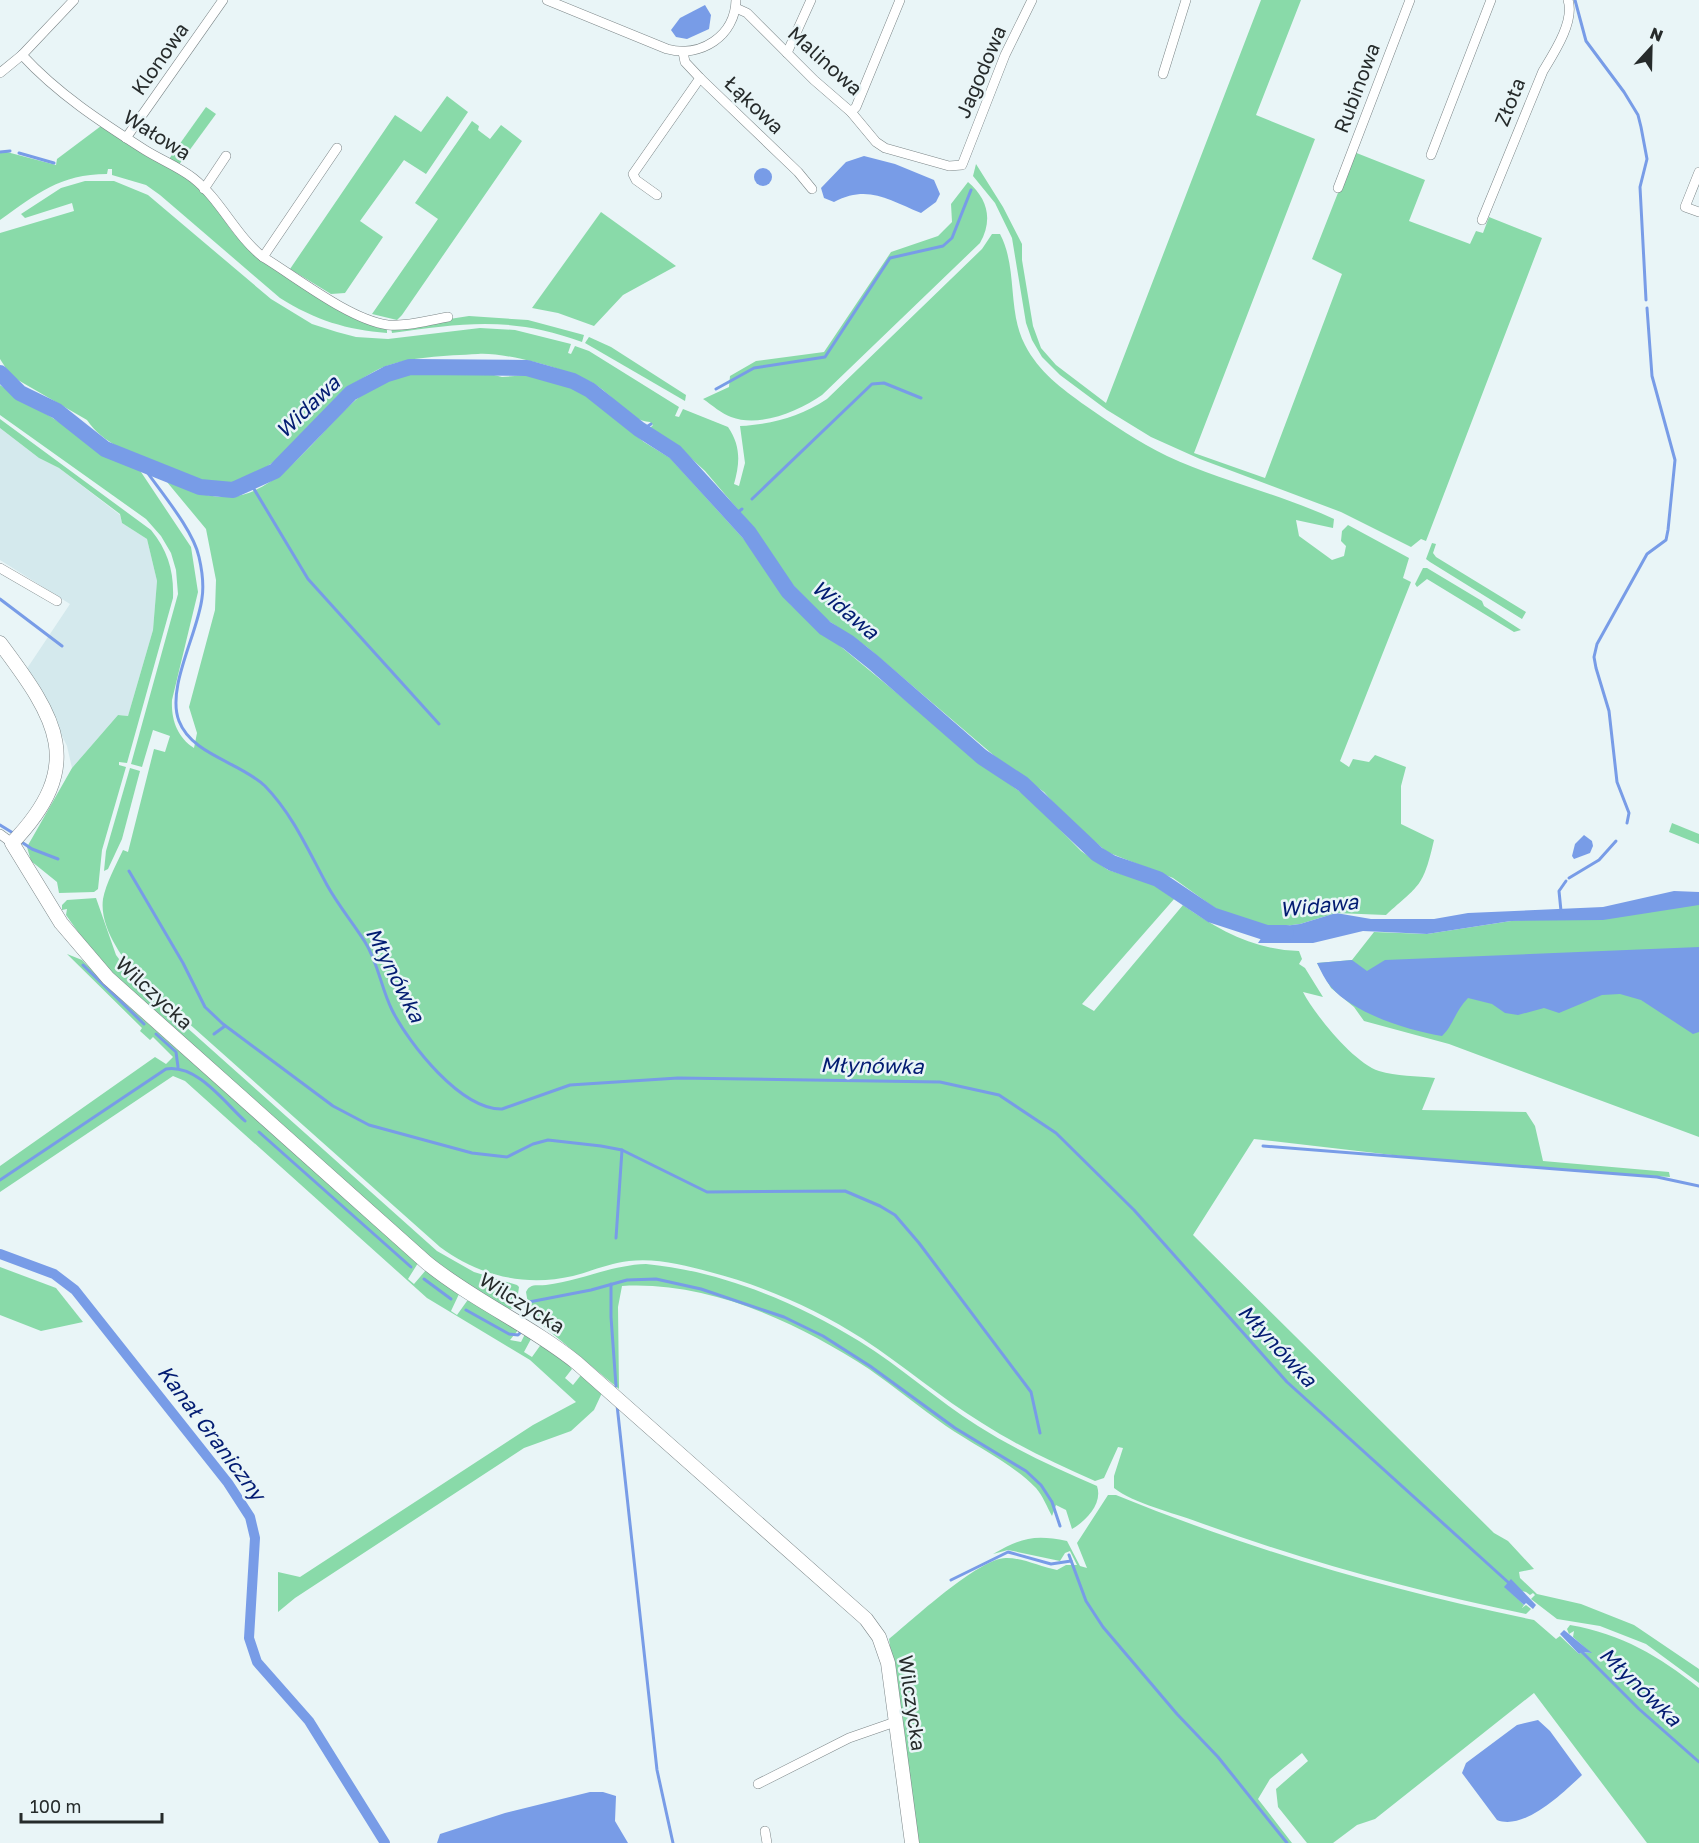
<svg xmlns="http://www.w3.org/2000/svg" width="1699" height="1843" font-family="'Golos Text',sans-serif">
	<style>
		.built { fill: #d4e9ed }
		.green { fill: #89daa9 }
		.water { fill: #789ce7 }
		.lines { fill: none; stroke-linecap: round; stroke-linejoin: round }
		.stream { stroke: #789ce7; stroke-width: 3 }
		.canal { stroke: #789ce7; stroke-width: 10 }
		.river { stroke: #789ce7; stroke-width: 16 }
		.street-casing { stroke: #7c8688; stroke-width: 10 }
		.secondary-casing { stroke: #7c8688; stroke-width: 15 }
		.street { stroke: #fff; stroke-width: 9 }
		.secondary { stroke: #fff; stroke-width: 14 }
		.labels { text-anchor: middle; stroke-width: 5; stroke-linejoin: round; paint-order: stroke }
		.street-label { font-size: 20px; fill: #262b2b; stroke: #e9f5f7 }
		.water-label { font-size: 21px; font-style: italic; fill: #031c72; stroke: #e9f5f7 }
	</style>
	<rect width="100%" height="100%" fill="#e9f5f7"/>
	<polygon class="built" points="0,428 39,458 59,468 120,515 122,523 147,539 157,581 153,630 128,716 118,715 72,768 67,746 39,689 26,670 70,604 0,560"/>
	<g class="green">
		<polygon points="1261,0 1301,0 1256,115 1315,139 1194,453 1265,478 1342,274 1312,259 1354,152 1425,180 1409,221 1470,244 1476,231 1483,233 1489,217 1542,238 1426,541 1421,539 1411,547 1341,512 1200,459 1151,437 1107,410 1060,375 1042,357 1032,340 1026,323 1012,238 995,203 973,176 976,164 1003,207 1022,244 1022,260 1033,326 1041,348 1056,365 1106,403"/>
		<polygon points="447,96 468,112 426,174 404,160 360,221 383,237 345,293 331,294 290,269 395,115 421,132"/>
		<polygon points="206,107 216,114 178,166 169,159"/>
		<polygon points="472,121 479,126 478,130 490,139 501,125 522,141 402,315 397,320 372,314 438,219 415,203"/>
		<path d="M101,126C135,147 176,166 204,193C218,206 226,227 240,240C273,269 345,322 387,328V333C347,330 315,320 280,298L160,195L146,185L112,175V169H108L107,174C60,174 37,194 0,220V153L3,151L56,165L57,159Z"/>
		<path d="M85,181H114L148,195L271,299L312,324L337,332L356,337L388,339L480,328L515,330L571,344L568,353L571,354L575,346L589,351L679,407L675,416L679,417L683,409L728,427C741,446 740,463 734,484L739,486L745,463L740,426C773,424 799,417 827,399L982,249L992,234H1000C1018,268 1007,311 1025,345C1039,372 1061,388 1086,406C1112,424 1138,442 1167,456C1221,481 1280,494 1334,519L1333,528L1296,520L1299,536L1332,560L1344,556L1346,546L1341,541L1342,531L1348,525L1409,558L1403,578L1411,582L1340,761L1349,767L1353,759L1369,762L1375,755L1406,767L1401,786V824L1434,840C1423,888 1420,884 1386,915L1336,913L1300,924L1268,928L1222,913L1173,878L1107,852L1066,817L1044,792L998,759L867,647L826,619L787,579L746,519L705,471L679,447L650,428L653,425L650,422C629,421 614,396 596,385C571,370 507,352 478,354C446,356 408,356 379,369C368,375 354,383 344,390C335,398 328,409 320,418C292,447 254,489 211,483C191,481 172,471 155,463C130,452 103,444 87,420L11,376L0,359V233L74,211L72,203L25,218L21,214L61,188Z"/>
		<path d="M968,182C988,199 993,220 980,243L822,395C799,411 760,428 731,417C722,414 712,405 703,399L729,387L730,376L756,361L824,352L891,252L938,236L952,222L951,204Z"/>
		<polygon points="601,212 676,266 623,295 594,326 558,313 532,308"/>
		<path d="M469,316L528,320L584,335L582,342C511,316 464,323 392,333L391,328Z"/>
		<polygon points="589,337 611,347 686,395 685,401 585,343"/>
		<path d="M474,370L502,377L528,375L577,388L644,442L670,458L751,547L791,605L834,641L985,766L1030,799L1081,851L1108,870L1151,883L1175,898L1082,1004L1094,1011L1183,905C1218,930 1255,950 1299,951L1302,959L1299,964L1305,968L1323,997L1303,992C1315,1015 1354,1063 1379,1071C1396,1076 1417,1076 1435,1078L1422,1110L1526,1112L1535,1126L1543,1161L1669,1172L1670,1177L1444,1161L1254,1139L1193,1235L1494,1533L1508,1541L1534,1569L1519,1572L1520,1578L1537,1594L1581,1604L1634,1625L1699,1669V1683L1646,1644L1600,1626L1557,1619L1531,1599L1535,1595L1533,1593L1530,1595L1526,1592L1505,1587L1524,1605L1522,1608L1526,1605L1531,1609L1526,1614C1414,1591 1305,1561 1198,1522C1174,1513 1133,1503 1114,1488V1476L1123,1448L1118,1447L1104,1478L1095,1481C1056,1464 1018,1446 982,1423C941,1398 904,1366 863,1339C817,1309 764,1286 710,1272C684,1265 657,1258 629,1261C610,1263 592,1271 573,1276C525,1287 479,1276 440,1247L140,980C124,960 99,928 103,899C106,883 116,865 123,850L128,852L154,749L165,752L170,736L153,730L142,767L131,764L178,594L176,570L171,553L161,536L146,519L0,415V385L75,432L91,446L139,469L191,547L198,592L172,700C171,719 177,737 194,748L197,733L189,707L215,610L216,580L206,529L167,482C187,489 207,498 229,497C288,494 330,410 379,383C406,368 444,372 474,370Z"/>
		<path d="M0,419L151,530C168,551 174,571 173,598L127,763L119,762V765L126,767L102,850L98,889L94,892L59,893L57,882L31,861L27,847L72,768L118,715L128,716L153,630L157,581L147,539L122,523L120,514L59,468L39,458L0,428Z"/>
		<polygon points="1432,543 1436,544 1433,553 1436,557 1526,612 1522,619 1430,562 1426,559"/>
		<polygon points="1423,568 1427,568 1482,601 1484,606 1521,630 1514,632 1427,579 1417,587 1415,584"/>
		<polygon points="130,768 140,771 122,839 108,869 104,871 106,851"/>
		<polygon points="1672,823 1699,834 1699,844 1669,832"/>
		<polygon points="96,898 116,955 137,983 437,1251 474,1272 517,1285 519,1287 516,1308 507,1309 450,1274 168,1026 96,957 66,915 67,909 62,910 62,905 67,900"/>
		<polygon points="1692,904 1699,905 1699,1137 1449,1044 1364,1021 1354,1007 1331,988 1317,963 1352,960 1374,932 1427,934 1511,921"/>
		<polygon points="67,954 82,960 126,1004 418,1263 408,1279 414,1284 426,1270 459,1294 451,1311 457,1315 467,1301 471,1300 519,1329 510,1340 521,1342 526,1332 531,1339 524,1352 532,1357 542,1343 567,1363 572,1369 565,1378 573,1385 581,1375 601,1389 601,1395 594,1410 571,1431 524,1448 295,1598 278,1612 278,1572 300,1577 533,1425 576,1402 530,1360 427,1298 185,1081 173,1076 0,1192 0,1166 155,1057 166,1064 173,1057 153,1037 150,1040 140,1031 142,1028"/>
		<path d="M646,1264C721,1271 796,1302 859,1341C901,1367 937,1400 978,1426C1016,1450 1056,1468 1097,1486C1103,1504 1086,1521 1072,1529L1066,1510L1056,1505L1052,1516C1047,1507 1043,1496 1036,1488C1012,1463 975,1446 946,1426C920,1408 895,1387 869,1369C797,1322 709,1281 622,1286L618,1307L619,1389L530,1315L526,1292C530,1283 537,1286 546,1285C580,1281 611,1265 646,1264Z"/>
		<polygon points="0,1267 56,1288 83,1322 41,1331 0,1315"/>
		<path d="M1108,1495H1116C1251,1550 1391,1591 1534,1620L1556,1639L1560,1636L1579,1654L1582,1652L1591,1653L1573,1637L1574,1631L1569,1634L1567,1629L1570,1625C1622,1634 1659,1656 1699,1688V1843H1647L1534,1693L1375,1819L1357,1825L1333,1843H1307L1278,1807L1276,1789L1308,1761L1302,1753L1270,1779L1258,1799L1292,1843H918L889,1639C911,1621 981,1556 1007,1558C1023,1558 1041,1567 1057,1570L1066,1565H1077L1070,1551L1065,1553L1060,1561L1008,1550L993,1554C1021,1538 1034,1534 1067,1541L1080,1566L1087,1568L1077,1543Z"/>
	</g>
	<g class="water">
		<polygon points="705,5 711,15 709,29 687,39 676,37 671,30 680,18"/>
		<path d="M864,156L895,164L934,180L940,194L936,202L921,213C889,200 868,184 834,202L824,198L821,188L846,162Z"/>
		<circle cx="763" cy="177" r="9"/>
		<polygon points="1584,835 1592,841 1593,846 1590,853 1574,859 1572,856 1575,844"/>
		<polygon points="1674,891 1699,892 1699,905 1603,920 1511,921 1427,934 1363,931 1313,943 1258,943 1268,928 1300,924 1336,913 1371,919 1434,919 1468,913 1603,907"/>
		<path d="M1699,947V1032L1693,1034L1641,1000L1620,994L1602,995L1559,1013L1544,1008L1518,1015L1505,1013L1492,1004L1468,998C1455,1011 1453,1026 1442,1036C1409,1031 1353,1013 1331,987C1325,980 1321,971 1317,963L1352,960L1367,971L1385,960Z"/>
		<polygon points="1511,1579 1536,1605 1533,1609 1526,1603 1524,1605 1504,1587"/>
		<polygon points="1564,1630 1592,1653 1582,1652 1579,1654 1560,1634"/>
		<path d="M1538,1720L1550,1731L1582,1775C1563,1793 1524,1831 1497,1820L1462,1773L1466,1763L1517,1725Z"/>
		<polygon points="590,1792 603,1792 616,1796 615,1821 628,1843 437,1843 440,1834 505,1813"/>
	</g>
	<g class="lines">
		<g class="stream">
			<polyline points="1575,0 1586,41 1624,92 1638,115 1641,127 1647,159 1640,187 1646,300"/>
			<polyline points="0,152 10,151"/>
			<polyline points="19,153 54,163"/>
			<polyline points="716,389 754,368 825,357 890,258 943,246 952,238 971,190"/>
			<polyline points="642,430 651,424"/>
			<path d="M142,465C159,490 193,529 199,557C202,570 204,585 202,598C198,633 166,688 179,721C192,755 240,762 265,786C293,815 308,850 327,885C338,905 353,923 365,942C378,962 381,988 392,1010C409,1044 461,1110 502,1109L570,1085L678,1078L940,1082L999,1095L1056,1133L1134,1210L1287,1382L1509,1583"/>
			<polyline points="251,484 308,579 439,724"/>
			<polyline points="752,499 872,384 884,383 921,398"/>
			<polyline points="733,516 742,509"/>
			<polyline points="0,599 62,646"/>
			<polyline points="1627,823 1629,813 1617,782 1609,711 1596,668 1594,657 1597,644 1647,554 1666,540 1668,530 1675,460 1652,376 1647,308"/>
			<polyline points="0,825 13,833"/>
			<polyline points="23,843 32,849 58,859"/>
			<polyline points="129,871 183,963 205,1007 223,1024 333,1106 369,1125 472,1153 507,1157 533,1144 548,1140 601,1146 622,1150 707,1192 845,1191 880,1206 895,1215 919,1243 1031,1392 1040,1433"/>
			<polyline points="1569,878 1599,860 1616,841"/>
			<polyline points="1561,911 1559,891 1566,881"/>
			<polyline points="83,965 144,1024"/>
			<polyline points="156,1034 176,1052 178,1067"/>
			<polyline points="214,1034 225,1026"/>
			<polyline points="259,1132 411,1267"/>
			<polyline points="1263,1146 1657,1177 1699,1186"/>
			<path d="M0,1180L166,1069C197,1064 224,1102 245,1121"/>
			<polyline points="616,1238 622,1150"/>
			<polyline points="424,1279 451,1299"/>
			<polyline points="611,1284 611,1317 616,1386"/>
			<polyline points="526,1306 529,1302 591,1290 627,1280 656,1279 701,1289 784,1317 823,1336 870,1366 955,1428 1026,1471 1041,1485 1052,1502 1060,1526"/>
			<polyline points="466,1310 509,1334 518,1335 520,1333"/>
			<polyline points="617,1405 657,1770 673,1843"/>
			<polyline points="1069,1555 1086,1601 1103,1627 1177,1714 1218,1757 1287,1843"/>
			<polyline points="951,1580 1008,1552 1051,1564 1071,1561"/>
			<polyline points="1580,1650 1639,1709 1699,1762"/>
		</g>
		<polyline class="canal" points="0,1254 54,1274 75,1290 228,1483 250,1517 255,1538 249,1638 257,1662 309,1721 385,1843"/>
		<polyline class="river" points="0,373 20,393 57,411 105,449 200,487 233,490 275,471 351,393 387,374 410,367 527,368 573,381 590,390 639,429 675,452 749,533 788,591 825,628 848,642 873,662 982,757 1023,784 1097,854 1112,863 1158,879 1212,915 1267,933 1286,933"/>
		<g class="street-casing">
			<g id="street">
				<path d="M547,0L667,49C701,58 735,36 736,0"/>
				<polyline points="736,8 747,13 814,80 851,112 856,107 900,0"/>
				<polyline points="683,52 685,62 700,78 798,172 812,189"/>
				<polyline points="787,53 811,0"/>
				<path d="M22,55C58,94 101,122 145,150C161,160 179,167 193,178C221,200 235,235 263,257L337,148"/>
				<polyline points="0,73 22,55 74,0"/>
				<polyline points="1163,74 1186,0"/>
				<polyline points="851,112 876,142 885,148 949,166 962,165 1005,55 1032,0"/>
				<polyline points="126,138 223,0"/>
				<polyline points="1431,155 1491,0"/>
				<polyline points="1699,172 1685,207 1699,212"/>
				<polyline points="1338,188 1410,0"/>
				<polyline points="204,189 226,156"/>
				<polyline points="657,195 636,180 633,174 700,78"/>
				<path d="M1482,220L1543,71C1554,53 1575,21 1568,0"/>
				<path d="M263,257C296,277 350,320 388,325C407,327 429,320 448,317"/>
				<polyline points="0,568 57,601"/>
				<polyline points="0,834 12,843"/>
				<polyline points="758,1784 849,1738 895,1722"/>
				<polyline points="765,1831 767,1843"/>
			</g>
		</g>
		<g class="secondary-casing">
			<path id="secondary" d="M0,643C57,719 87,765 12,843L61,923L108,978L427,1263C474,1301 530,1325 577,1363L866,1619L879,1637L888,1663L912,1843"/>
		</g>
		<use href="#street" class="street"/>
		<use href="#secondary" class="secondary"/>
	</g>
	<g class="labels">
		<g class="street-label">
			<text transform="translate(160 59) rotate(-55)" y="7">Klonowa</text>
			<text transform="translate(825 61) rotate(42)" y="7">Malinowa</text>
			<text transform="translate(981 72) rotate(-67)" y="7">Jagodowa</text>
			<text transform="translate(1357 88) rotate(-69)" y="7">Rubinowa</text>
			<text transform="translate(1510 102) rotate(-68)" y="7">Złota</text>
			<text transform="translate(754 105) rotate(44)" y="7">Łąkowa</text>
			<text transform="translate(157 135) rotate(32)" y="7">Wałowa</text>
			<text transform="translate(154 993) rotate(43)" y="7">Wilczycka</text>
			<text transform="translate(522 1303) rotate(32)" y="7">Wilczycka</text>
			<text transform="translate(912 1703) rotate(82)" y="7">Wilczycka</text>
		</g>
		<g class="water-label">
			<text transform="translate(308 407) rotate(-44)" y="7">Widawa</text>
			<text transform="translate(845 610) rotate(40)" y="7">Widawa</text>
			<text transform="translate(1319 906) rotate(-6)" y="7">Widawa</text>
			<text transform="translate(395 975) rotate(63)" y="7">Młynówka</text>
			<text transform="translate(872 1066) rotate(1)" y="7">Młynówka</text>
			<text transform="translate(1277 1346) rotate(47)" y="7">Młynówka</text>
			<text transform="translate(211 1433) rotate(53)" y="7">Kanał Graniczny</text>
			<text transform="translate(1640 1687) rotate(44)" y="7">Młynówka</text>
		</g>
	</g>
	<g transform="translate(1651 48) rotate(22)" stroke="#e9f5f7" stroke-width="4.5" paint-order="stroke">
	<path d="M0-4.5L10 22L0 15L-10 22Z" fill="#262b2b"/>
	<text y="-9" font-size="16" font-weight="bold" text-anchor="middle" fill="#262b2b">N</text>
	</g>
	<path d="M21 1813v9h141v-9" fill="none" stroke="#262b2b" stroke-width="3"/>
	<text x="30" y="1813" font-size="18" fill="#262b2b" stroke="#e9f5f7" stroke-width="4.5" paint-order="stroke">100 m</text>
</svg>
